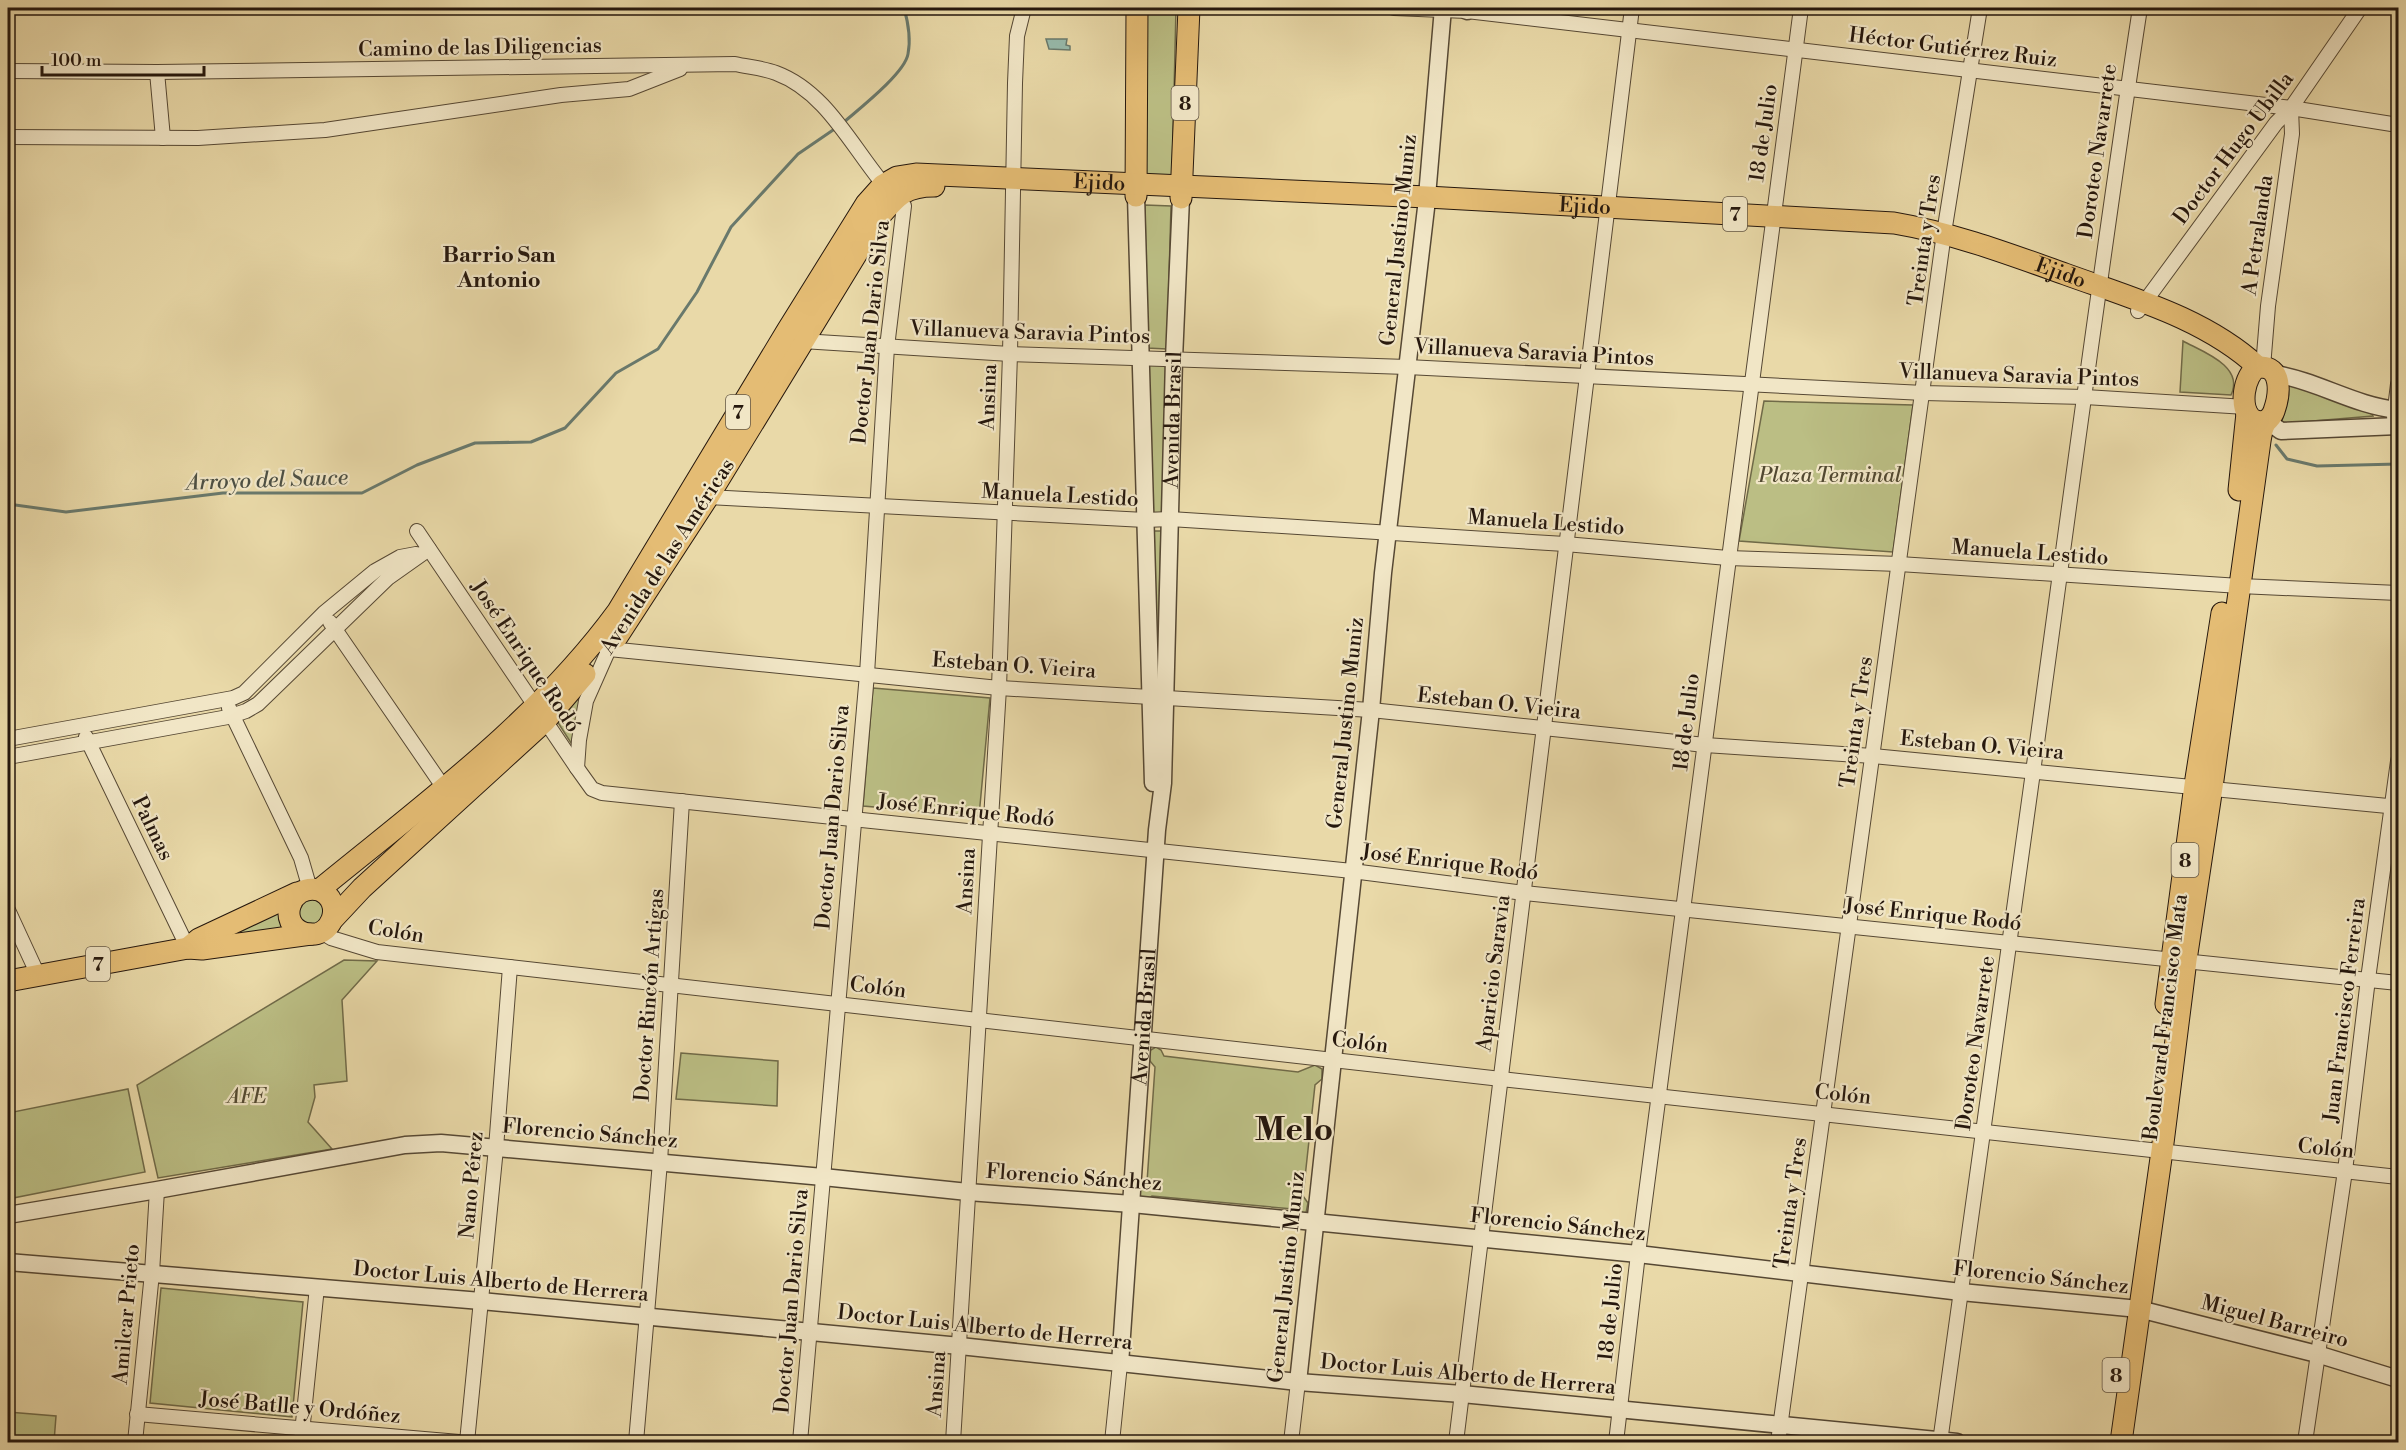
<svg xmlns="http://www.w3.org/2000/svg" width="2406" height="1450" font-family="'Libre Bodoni',serif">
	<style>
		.green { fill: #bbbe84; stroke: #706a48; stroke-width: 1.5 }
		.water { fill: #97baab; stroke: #69796c; stroke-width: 1.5 }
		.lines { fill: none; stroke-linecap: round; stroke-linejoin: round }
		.stream { stroke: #69796c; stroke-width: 3 }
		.minor-casing { stroke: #564834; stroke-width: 16 }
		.tertiary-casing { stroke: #564834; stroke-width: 19 }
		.primary-casing { stroke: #25170d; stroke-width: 23 }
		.minor { stroke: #f1e6c6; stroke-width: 14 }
		.tertiary { stroke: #f1e6c6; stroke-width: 16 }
		.primary { stroke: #e4bc74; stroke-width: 21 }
		.labels { text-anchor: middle; stroke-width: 4.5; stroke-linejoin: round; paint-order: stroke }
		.shield { fill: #f1e6c6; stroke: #625544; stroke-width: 1.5 }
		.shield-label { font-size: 20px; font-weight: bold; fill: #25170d }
		.street-label { font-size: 21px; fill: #25170d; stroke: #f1e6c6 }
		.park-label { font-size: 21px; font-style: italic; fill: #524931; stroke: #f1e6c6 }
		.neighbourhood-label { font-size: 22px; font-weight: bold; fill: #25170d; stroke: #f1e6c6 }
		.water-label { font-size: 22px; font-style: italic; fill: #4d5044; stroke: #f1e6c6 }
		.town-label { font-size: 33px; font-weight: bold; fill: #25170d; stroke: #f1e6c6 }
	</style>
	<rect width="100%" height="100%" fill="#e9d9a8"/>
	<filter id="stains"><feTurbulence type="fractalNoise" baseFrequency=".00333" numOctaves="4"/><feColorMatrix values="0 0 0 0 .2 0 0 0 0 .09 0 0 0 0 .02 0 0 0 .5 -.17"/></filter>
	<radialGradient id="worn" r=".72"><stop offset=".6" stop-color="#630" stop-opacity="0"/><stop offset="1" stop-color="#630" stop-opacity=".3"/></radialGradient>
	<g class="green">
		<polygon points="1142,8 1176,8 1172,176 1145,175"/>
		<polygon points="1145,205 1171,206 1167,349 1147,348"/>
		<path d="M2183,341C2201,351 2245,366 2231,395L2180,392Z"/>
		<polygon points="1148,365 1166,365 1162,513 1150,514"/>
		<polygon points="2292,383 2372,414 2373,416 2289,423 2282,422 2287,385"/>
		<polygon points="1764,401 1913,405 1893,552 1739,541"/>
		<polygon points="1150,531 1161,531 1157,682"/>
		<polygon points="594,672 573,746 555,718"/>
		<polygon points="873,688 990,698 979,816 863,806"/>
		<polygon points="308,894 329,907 313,929 295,915"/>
		<polygon points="285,908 294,930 202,944"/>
		<polygon points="344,960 377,961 342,1000 347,1081 314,1085 315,1097 308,1122 332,1149 158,1178 137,1085"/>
		<polygon points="1156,1047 1161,1050 1164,1056 1298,1072 1315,1065 1322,1069 1322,1079 1315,1085 1303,1196 1308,1203 1306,1213 1296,1212 1293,1209 1152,1196 1147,1200 1139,1198 1139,1188 1147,1182 1155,1067 1150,1061 1149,1051"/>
		<polygon points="681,1053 778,1061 777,1106 676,1099"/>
		<polygon points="128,1089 145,1172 8,1199 8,1113"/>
		<polygon points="161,1288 303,1302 292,1417 150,1403"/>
		<polygon points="8,1412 56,1416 54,1442 8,1442"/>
	</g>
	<polygon class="water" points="1046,39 1067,39 1066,45 1070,46 1070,50 1049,49"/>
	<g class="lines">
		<g class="stream">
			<path d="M844,122C859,109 905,73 908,54C911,39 908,22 904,8"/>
			<polyline points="2276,445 2287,459 2317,466 2398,464"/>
			<polyline points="8,504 66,512 223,493 362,493 417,465 475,443 531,442 565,428 616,373 658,349 697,292 731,227 798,154 836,128"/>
		</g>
		<g class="minor-casing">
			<g id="minor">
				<polyline points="1394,8 1467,11 2291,108 2398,125"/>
				<path d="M8,71L157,72L735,64C748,67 763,68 776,73C835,95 859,166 904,206L887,347L867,674L800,1442"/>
				<polyline points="157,72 163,138"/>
				<polyline points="8,137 198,138 325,130 561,95 629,89 680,69"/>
				<polyline points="2138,311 2276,123 2291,108 2360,8"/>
				<polyline points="798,338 802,341 1010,354 1407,367 1924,393 2085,397 2246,407"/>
				<polyline points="2263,367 2268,306 2292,134 2291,108"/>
				<polyline points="2394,417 2398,384"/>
				<polyline points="703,494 708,497 1145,520 1170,519 1565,544 1728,558 1899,564 2240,586 2398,593"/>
				<polyline points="417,531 577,768 592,789 602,793 1352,871 1524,893 2398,983"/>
				<polyline points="330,622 444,788"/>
				<polyline points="596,641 609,649 999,688 1371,710 1705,745 1873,756 2398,807"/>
				<polyline points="229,708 301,858 310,889"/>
				<polyline points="86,737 188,948"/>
				<polyline points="8,739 233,698 244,693 324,613 375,571 400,557 416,554"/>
				<polyline points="8,757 228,717 246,711 258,704 388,578 429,549"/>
				<polyline points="577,768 579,740 586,701 609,649"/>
				<polyline points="8,910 38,975"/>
				<polyline points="321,932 331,938 377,952 1501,1079 2398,1177"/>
				<polyline points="137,1414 459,1442"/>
				<polyline points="135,1442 152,1273 157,1190"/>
				<polyline points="301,1442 317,1287"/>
				<polyline points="467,1442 496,1148 510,967"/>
				<polyline points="636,1442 660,1162 682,801"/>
				<polyline points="953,1442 999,688 1010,354 1015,83 1017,36 1024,8"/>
				<polyline points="1112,1442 1120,1364"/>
				<polyline points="1291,1442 1298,1382"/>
				<path d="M1456,1442C1516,964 1573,486 1632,8"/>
				<polyline points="1616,1442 1638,1254 1801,8"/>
				<polyline points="1778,1442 1944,233 1980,8"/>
				<path d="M1940,1442C1970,1219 2003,996 2033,772C2068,517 2101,262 2140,8"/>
				<polyline points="2305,1442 2345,1171 2368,979 2398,761"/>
			</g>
		</g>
		<g class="tertiary-casing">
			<g id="tertiary">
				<polyline points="1465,8 1467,11"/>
				<polyline points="1136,196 1153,783"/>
				<path d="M2275,374C2318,381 2355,406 2398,410"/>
				<polyline points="2267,421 2281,431 2398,426"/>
				<polyline points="8,1215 157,1190 405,1145 441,1143 823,1177 968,1192 1132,1204 1638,1254 1961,1292 2139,1309 2317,1354 2398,1379"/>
				<polyline points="8,1262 481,1301 960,1346 1298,1382 1462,1394 1957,1442"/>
				<path id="s1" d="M1120,1364L1157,830L1163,783L1174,359L1181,198"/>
				<polyline points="1298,1382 1371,710 1383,573 1426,208 1443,8"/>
			</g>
		</g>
		<g class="primary-casing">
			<g id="primary">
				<polyline points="1136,196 1137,8"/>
				<polyline points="1181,198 1189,8"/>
				<polyline points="2239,490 2247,413"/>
				<path d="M617,637L708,497L879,217C897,196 905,186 934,186"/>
				<path id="s2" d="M319,890C346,901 332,942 304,933C277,924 289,883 319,890C424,804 537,722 618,611L787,331L866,204L883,185L897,177L916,174L1427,197L1894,223C1953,233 2009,254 2065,274C2131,298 2205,318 2258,367"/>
				<polyline points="333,919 362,888 545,721 585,674"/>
				<polyline points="188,948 199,939 297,893"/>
				<polyline points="8,981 188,948 202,949 311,934"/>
				<polyline points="2166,1004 2195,785 2222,613"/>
				<path d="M2121,1442L2162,1151L2186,960L2212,787L2260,441C2261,435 2262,427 2266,422C2269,418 2272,417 2274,411C2280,394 2283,365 2258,367C2244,374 2238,409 2252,419C2256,422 2261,422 2266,422"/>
			</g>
		</g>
		<use href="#minor" class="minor"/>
		<use href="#tertiary" class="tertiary"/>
		<use href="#primary" class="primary"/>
	</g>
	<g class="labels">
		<g class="shield">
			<rect x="1171.5" y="86" width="27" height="34" rx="4.5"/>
			<rect x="1723" y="197" width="24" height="34" rx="4.5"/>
			<rect x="726" y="395" width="24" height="34" rx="4.5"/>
			<rect x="2171.5" y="843" width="27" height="34" rx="4.5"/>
			<rect x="86" y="947" width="24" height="34" rx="4.5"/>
			<rect x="2102.5" y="1358" width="27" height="34" rx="4.5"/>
		</g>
		<g class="shield-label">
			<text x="1185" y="110">8</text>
			<text x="1735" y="221">7</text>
			<text x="738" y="419">7</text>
			<text x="2185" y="867">8</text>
			<text x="98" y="971">7</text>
			<text x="2116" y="1382">8</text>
		</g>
		<g class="street-label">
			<text transform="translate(480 47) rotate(-1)" y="7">Camino de las Diligencias</text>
			<text transform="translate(1953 47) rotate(7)" y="7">Héctor Gutiérrez Ruiz</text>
			<text transform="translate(1763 133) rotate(-82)" y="7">18 de Julio</text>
			<text transform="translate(2233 148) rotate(-53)" y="7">Doctor Hugo Ubilla</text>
			<text transform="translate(2097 151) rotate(-82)" y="7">Doroteo Navarrete</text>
			<text dy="7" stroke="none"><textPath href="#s2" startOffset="1272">Ejido</textPath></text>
			<text dy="7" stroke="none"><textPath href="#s2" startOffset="1758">Ejido</textPath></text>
			<text transform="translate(2257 235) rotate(-82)" y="7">A Petralanda</text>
			<text transform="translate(1398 240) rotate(-84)" y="7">General Justino Muniz</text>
			<text transform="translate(1924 240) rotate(-82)" y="7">Treinta y Tres</text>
			<text dy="7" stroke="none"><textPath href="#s2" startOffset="2242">Ejido</textPath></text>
			<text transform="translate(870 332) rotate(-84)" y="7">Doctor Juan Dario Silva</text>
			<text transform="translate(1030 332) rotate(2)" y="7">Villanueva Saravia Pintos</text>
			<text transform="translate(1534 352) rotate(3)" y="7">Villanueva Saravia Pintos</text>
			<text transform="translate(2019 375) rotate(2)" y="7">Villanueva Saravia Pintos</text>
			<text transform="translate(988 397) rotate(-88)" y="7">Ansina</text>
			<text dy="7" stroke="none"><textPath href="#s1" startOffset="946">Avenida Brasil</textPath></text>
			<text transform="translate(1060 495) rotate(3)" y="7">Manuela Lestido</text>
			<text transform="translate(1546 522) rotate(4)" y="7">Manuela Lestido</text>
			<text transform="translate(2030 552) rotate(4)" y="7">Manuela Lestido</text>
			<text transform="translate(667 556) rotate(-57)" y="7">Avenida de las Américas</text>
			<text transform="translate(526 656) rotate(56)" y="7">José Enrique Rodó</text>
			<text transform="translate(1014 665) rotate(4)" y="7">Esteban O. Vieira</text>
			<text transform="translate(1499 703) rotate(6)" y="7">Esteban O. Vieira</text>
			<text transform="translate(1686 722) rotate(-83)" y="7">18 de Julio</text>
			<text transform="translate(1856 722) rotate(-82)" y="7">Treinta y Tres</text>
			<text transform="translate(1345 723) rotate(-84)" y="7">General Justino Muniz</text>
			<text transform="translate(1982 745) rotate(5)" y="7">Esteban O. Vieira</text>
			<text transform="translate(966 810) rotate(6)" y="7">José Enrique Rodó</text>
			<text transform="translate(832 817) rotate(-85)" y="7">Doctor Juan Dario Silva</text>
			<text transform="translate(153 828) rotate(64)" y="7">Palmas</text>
			<text transform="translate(1450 862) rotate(7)" y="7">José Enrique Rodó</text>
			<text transform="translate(966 881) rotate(-87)" y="7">Ansina</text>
			<text transform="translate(1933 914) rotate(6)" y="7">José Enrique Rodó</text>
			<text transform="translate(396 931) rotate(9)" y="7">Colón</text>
			<text transform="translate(1493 973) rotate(-83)" y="7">Aparicio Saravia</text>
			<text transform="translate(878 987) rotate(7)" y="7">Colón</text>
			<text transform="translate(649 995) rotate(-86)" y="7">Doctor Rincón Artigas</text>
			<text transform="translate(2344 1010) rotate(-83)" y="7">Juan Francisco Ferreira</text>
			<text dy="7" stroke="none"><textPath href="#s1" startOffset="348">Avenida Brasil</textPath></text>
			<text transform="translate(2165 1017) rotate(-83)" y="7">Boulevard Francisco Mata</text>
			<text transform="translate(1360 1042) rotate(7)" y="7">Colón</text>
			<text transform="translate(1975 1043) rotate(-82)" y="7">Doroteo Navarrete</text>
			<text transform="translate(1843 1094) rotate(6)" y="7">Colón</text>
			<text transform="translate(590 1133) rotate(5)" y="7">Florencio Sánchez</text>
			<text transform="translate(2326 1148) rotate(6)" y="7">Colón</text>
			<text transform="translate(1074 1177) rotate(4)" y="7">Florencio Sánchez</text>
			<text transform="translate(471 1185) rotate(-85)" y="7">Nano Pérez</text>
			<text transform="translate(1790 1203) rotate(-82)" y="7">Treinta y Tres</text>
			<text transform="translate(1558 1224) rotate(6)" y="7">Florencio Sánchez</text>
			<text transform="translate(1286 1277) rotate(-84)" y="7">General Justino Muniz</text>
			<text transform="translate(2041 1277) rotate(6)" y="7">Florencio Sánchez</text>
			<text transform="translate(501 1281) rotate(5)" y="7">Doctor Luis Alberto de Herrera</text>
			<text transform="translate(791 1301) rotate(-85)" y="7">Doctor Juan Dario Silva</text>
			<text transform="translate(1610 1312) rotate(-84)" y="7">18 de Julio</text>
			<text transform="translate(126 1314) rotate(-85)" y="7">Amilcar Prieto</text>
			<text transform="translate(2275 1321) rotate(15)" y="7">Miguel Barreiro</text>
			<text transform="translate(985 1327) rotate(6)" y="7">Doctor Luis Alberto de Herrera</text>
			<text transform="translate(1468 1374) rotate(5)" y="7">Doctor Luis Alberto de Herrera</text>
			<text transform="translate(936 1384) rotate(-86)" y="7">Ansina</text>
			<text transform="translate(300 1407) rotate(5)" y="7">José Batlle y Ordóñez</text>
		</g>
		<g class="park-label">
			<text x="1830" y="482">Plaza Terminal</text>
			<text x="247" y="1103">AFE</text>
		</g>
		<g class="neighbourhood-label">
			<text x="499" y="262">Barrio San<tspan x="499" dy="25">Antonio</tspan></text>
		</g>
		<g class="water-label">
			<text transform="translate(267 479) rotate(-2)" y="8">Arroyo del Sauce</text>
		</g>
		<g class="town-label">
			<text x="1294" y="1140">Melo</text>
		</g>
	</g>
	<rect width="2406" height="1450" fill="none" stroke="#e9d9a8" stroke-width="30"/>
	<rect x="9" y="9" width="2388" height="1432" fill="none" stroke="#25170d" stroke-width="3"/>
	<rect x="15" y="15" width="2376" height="1420" fill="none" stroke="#25170d" stroke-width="1.5"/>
	<path d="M42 66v9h162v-9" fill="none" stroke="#25170d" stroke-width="3"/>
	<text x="51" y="66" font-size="18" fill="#25170d" stroke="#f1e6c6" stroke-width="4.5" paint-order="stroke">100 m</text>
	<rect width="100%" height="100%" filter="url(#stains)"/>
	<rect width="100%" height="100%" fill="url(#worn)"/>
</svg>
